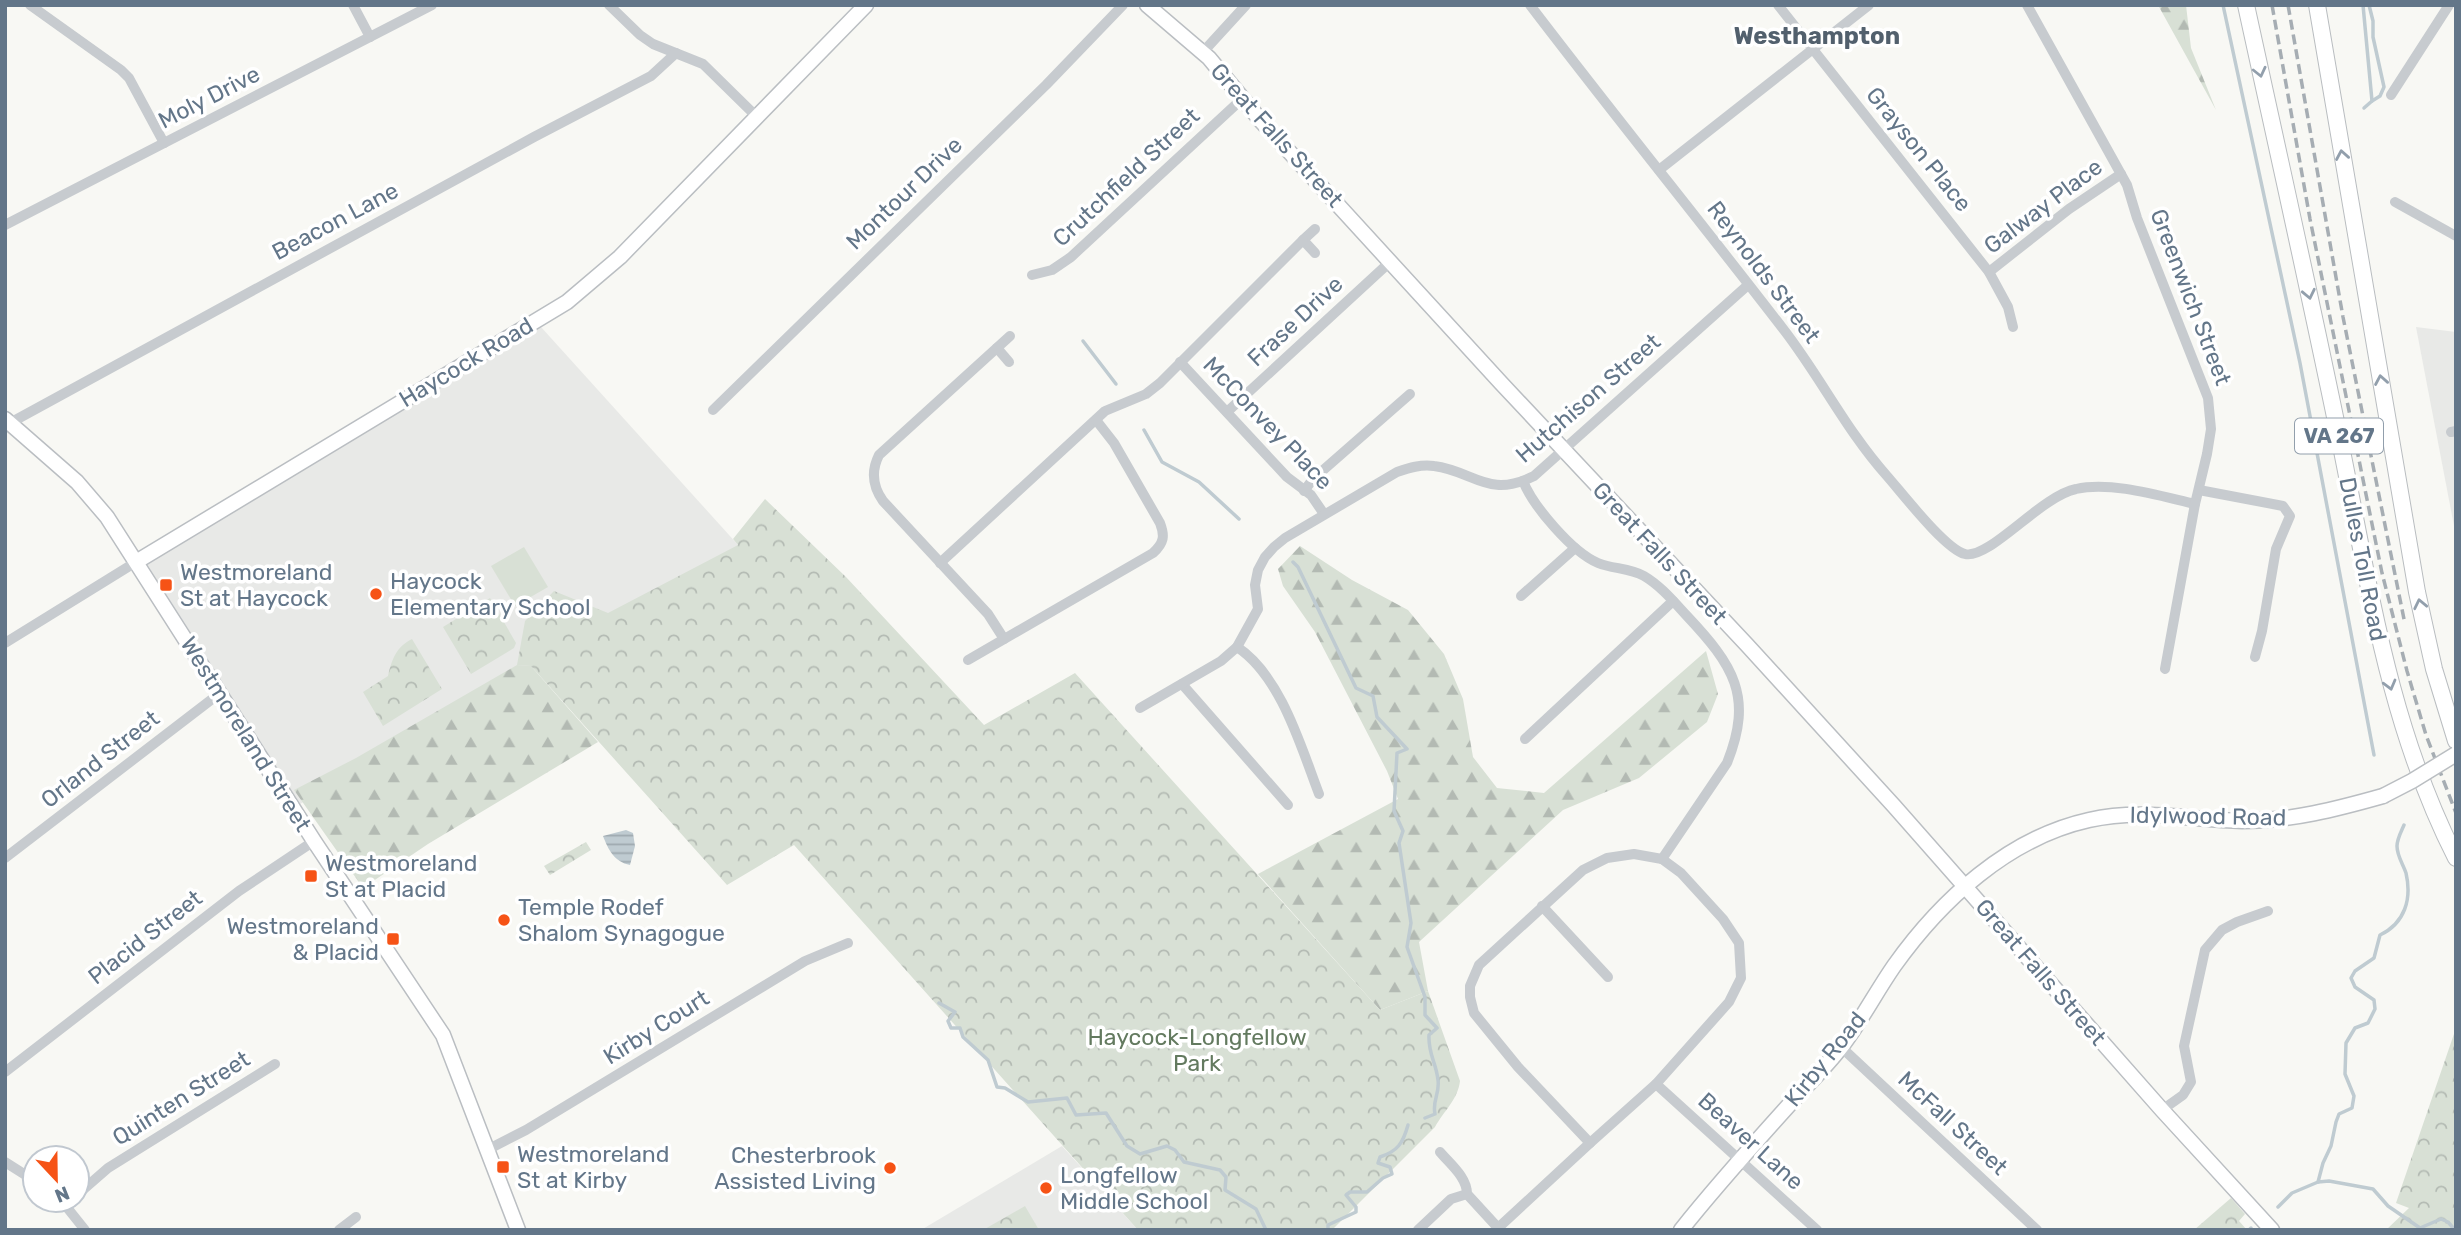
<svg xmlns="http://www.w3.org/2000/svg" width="2461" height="1235" font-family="Rubik,sans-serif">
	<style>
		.built { fill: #e8e9e7 }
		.forest { fill: url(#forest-firs) }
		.park { fill: url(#park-crowns) }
		.pitch { fill: #d8e0d5 }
		.water { fill: url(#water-rules) }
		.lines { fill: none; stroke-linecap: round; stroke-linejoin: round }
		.stream { stroke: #bfcbd1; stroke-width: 3.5 }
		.major-casing { stroke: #babec2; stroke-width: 17 }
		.highway-casing { stroke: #b9bdc0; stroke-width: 18 }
		.minor { stroke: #c7cbcf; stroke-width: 10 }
		.major { stroke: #fff; stroke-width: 14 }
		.highway { stroke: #fff; stroke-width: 16 }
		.rail { stroke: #a6adb3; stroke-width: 3.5; stroke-dasharray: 10 5; stroke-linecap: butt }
		.major-bridge-casing { stroke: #babec2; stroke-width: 17; stroke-linecap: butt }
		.major-bridge { stroke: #fff; stroke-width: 14 }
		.oneway { stroke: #929fac }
		.poi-dot { fill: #f65316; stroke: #fff; stroke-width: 2.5 }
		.labels { text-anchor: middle; stroke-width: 7; stroke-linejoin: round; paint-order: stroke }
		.shield { fill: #fff; stroke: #929fac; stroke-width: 2 }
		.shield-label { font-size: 21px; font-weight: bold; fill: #637689 }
		.street-label { font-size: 23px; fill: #637689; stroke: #fff }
		.poi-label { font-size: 23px; fill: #637689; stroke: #fff; text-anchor: start }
		.park-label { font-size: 23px; fill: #637a5f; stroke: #fff }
		.neighbourhood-label { font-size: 24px; font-weight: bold; fill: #52606d; stroke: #fff }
	</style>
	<defs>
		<pattern id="forest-firs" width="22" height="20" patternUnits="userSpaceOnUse" patternTransform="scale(1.75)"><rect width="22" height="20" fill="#d8e0d5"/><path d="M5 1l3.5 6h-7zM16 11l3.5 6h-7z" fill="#b3bab3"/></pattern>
		<pattern id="park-crowns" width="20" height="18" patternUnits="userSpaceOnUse" patternTransform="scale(1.75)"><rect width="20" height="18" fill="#d8e0d5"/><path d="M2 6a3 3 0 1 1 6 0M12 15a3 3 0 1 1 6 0" fill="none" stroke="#b3bab3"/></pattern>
		<pattern id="water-rules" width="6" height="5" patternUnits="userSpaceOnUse" patternTransform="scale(1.75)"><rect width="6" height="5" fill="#bfcbd1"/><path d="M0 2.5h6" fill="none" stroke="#9fa9af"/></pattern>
	</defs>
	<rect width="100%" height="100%" fill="#f8f8f4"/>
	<g class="built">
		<polygon points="541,327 739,546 300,804 147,564"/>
		<polygon points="2416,327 2456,332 2456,526 2454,526"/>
		<polygon points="1062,1146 1138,1230 921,1230"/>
	</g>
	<g class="forest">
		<polygon points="2158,5 2186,5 2191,48 2216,110"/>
		<polygon points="1300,546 1352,580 1408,610 1444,654 1463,699 1473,757 1497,788 1544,793 1706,651 1718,694 1707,722 1639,778 1563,810 1419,942 1428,991 1380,1010 1258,874 1398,799 1387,771 1315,632 1283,586 1278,569"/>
		<polygon points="517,665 531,666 598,742 428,844 363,888 294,790 356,758"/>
	</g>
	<g class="park">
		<path d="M765,499L846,577L984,725L1075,673L1380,1010L1428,991L1460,1081C1458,1099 1444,1111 1435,1127L1332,1230H1138L794,845L727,885L531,666L517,665L525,621L554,591L608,613L738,545L733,539Z"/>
		<polygon points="490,598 516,643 514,648 471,674 443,627"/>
		<path d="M412,639L442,689L383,726L363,692L388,676C392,659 396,647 412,639Z"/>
		<polygon points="586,842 591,850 550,875 544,866"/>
		<polygon points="2456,1028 2456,1230 2386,1230 2409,1208 2396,1203"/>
		<polygon points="2231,1198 2245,1214 2239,1221 2247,1230 2194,1230"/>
		<polygon points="1025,1206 1039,1230 983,1230"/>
	</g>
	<polygon class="pitch" points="524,547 548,587 515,606 491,566"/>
	<path class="water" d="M626,830L633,833L635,846L630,865C614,862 608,849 603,836Z"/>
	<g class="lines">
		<g class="stream">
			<polyline points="2223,5 2300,363 2374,755"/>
			<polyline points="2363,5 2372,101 2364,108"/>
			<polyline points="2369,5 2373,21 2373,37 2384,87 2380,96 2372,101"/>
			<polyline points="1083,341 1116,384"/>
			<polyline points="1144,430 1162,462 1199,482 1239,519"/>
			<path d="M1293,562L1298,567L1356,688L1373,696L1377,717L1407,749L1397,753L1394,811L1403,831L1399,843L1411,923L1407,947L1425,997V1015L1437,1028L1429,1035C1428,1054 1436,1062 1438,1080C1440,1094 1432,1100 1435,1114L1425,1118"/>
			<polyline points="939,1003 955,1012 948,1021 951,1028 960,1028 963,1037 988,1060 997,1087 1005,1088 1028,1102 1067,1098 1076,1115 1106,1113 1127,1146 1140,1154 1167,1146 1175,1150 1184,1162 1220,1170 1226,1177 1225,1190 1256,1209 1266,1230"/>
			<path d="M2318,1182L2323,1163L2331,1146L2336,1122L2339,1114L2352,1108L2354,1096L2345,1074L2346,1043L2355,1028L2368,1023L2375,1009L2374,1000L2355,987L2351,978L2355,971L2374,958L2380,935C2405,923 2412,899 2406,873C2403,864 2397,856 2397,846C2397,839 2401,832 2404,825"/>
			<polyline points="2278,1207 2292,1193 2318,1182 2329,1181 2373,1189 2388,1206 2420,1228 2441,1219 2448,1222 2455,1230"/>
			<path d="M1328,1230V1225L1356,1212V1207L1346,1195L1350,1192H1367L1383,1178L1392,1174L1390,1167L1378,1163L1380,1157C1398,1151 1403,1143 1408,1125"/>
			<polyline points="2249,1230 2251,1228"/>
		</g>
		<g class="major-casing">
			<g id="major">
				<polyline points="1147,5 1209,58 1262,122 1501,383 1747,645 1894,806 2162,1110 2272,1230"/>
				<polyline points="5,419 77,482 107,517 314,841 443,1035 518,1230"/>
				<polyline points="136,562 567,302 620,257 866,5"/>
				<path d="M1681,1230C1715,1187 1752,1146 1789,1105C1806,1086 1826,1067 1842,1046C1861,1021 1876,992 1894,966C1941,900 2008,838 2089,820C2141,808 2190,820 2242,821C2291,821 2337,809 2383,796"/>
			</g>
		</g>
		<g class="highway-casing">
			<g id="highway">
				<path d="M2246,5C2278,152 2311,299 2341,446C2370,589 2389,726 2456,858"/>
				<polyline points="2317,5 2417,592 2434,669 2456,741"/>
			</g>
		</g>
		<g class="minor">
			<polyline points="30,5 121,70 129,78 164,143"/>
			<polyline points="353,5 370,37"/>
			<polyline points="609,5 640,35 653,44 703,64 757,117"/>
			<path d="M1530,5C1613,114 1700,221 1784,330C1821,378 1846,430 1887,476C1902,493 1945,549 1965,554C1989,560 2041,496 2076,489C2111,481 2160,496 2195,504"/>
			<polyline points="1778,5 1989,272 2008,307 2013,327"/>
			<polyline points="2027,5 2127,185 2137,218 2208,398 2211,429 2207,454 2195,504 2165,669"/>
			<polyline points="1203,52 1246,5"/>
			<polyline points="2391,95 2449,5"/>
			<polyline points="1659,170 1869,5"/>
			<polyline points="2395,202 2456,236"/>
			<polyline points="5,225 432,5"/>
			<polyline points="1315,229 1303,240 1315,253"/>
			<polyline points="1989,272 2069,209 2121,174"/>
			<polyline points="1032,275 1052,270 1071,257 1243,98"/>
			<polyline points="997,348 1009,362"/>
			<polyline points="1180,362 1287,477 1311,495 1324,514"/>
			<polyline points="713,410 1046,85 1123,5"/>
			<polyline points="1227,412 1391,261"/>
			<polyline points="10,423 534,137 651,76 676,53"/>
			<polyline points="2451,432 2456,431"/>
			<path d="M1523,481C1533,506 1572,552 1598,563C1613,569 1630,568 1644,576C1661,586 1674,602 1687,616C1733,665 1754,696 1727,763L1662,859"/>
			<polyline points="2199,490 2283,506 2290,516 2276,549 2262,631 2255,657"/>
			<polyline points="1304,491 1313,479 1410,394"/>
			<polyline points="940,563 1105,411 1146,394 1160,383 1303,240"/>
			<polyline points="1521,596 1575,548"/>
			<path d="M1004,639L988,614L883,501C873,487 871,471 879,455L1010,336"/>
			<polyline points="5,643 136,562"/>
			<path d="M1237,647C1281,676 1301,747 1319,794"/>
			<path d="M968,660L1153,553C1164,543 1165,536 1160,523L1114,443L1096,420"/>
			<polyline points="1182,684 1288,805"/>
			<path d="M1140,708L1221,661L1237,647L1258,609L1255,585L1258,570L1265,557L1274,547L1285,538L1397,472C1409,468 1421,464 1434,466C1474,471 1488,499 1534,476L1748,285"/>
			<polyline points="1525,739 1673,601"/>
			<polygon points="1634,854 1662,859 1681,873 1723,919 1739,943 1741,978 1729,1002 1656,1084 1590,1143 1518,1067 1474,1013 1470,997 1470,986 1479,965 1583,870 1607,858"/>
			<polyline points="5,858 220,693"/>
			<polyline points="1542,906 1608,977"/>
			<polyline points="1841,1047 2037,1230"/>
			<polyline points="5,1072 239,891 314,841"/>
			<polyline points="1656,1084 1817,1230"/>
			<polyline points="2162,1110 2183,1095 2191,1082 2184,1046 2205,950 2222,930 2237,922 2268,911"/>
			<polyline points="487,1150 526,1130 805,961 848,943"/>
			<path d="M1440,1152C1450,1164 1467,1177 1467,1194L1500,1230"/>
			<polyline points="5,1162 35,1181"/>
			<polyline points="77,1195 108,1168 275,1064"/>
			<polyline points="61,1200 85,1230"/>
			<polyline points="1498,1228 1590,1143"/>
			<polyline points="339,1230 356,1217"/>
			<polyline points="1418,1230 1451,1199 1467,1194"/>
		</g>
		<use href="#major" class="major"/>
		<use href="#highway" class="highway"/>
		<g class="rail">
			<polyline points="2272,5 2310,219 2382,573 2407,671 2426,735 2456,813"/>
			<polyline points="2288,5 2343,317 2405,624"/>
		</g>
		<g class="major-bridge-casing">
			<polyline id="major-bridge" points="2383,796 2412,781 2456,754"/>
		</g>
		<use href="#major-bridge" class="major-bridge"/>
	</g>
	<defs><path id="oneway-chevron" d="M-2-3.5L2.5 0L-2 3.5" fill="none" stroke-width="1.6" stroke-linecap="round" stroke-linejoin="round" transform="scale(1.75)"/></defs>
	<g class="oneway">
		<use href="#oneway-chevron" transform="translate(2260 72) rotate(77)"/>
		<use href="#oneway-chevron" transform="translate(2342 155) rotate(-100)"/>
		<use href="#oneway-chevron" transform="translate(2309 294) rotate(78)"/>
		<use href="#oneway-chevron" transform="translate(2381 380) rotate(-100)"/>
		<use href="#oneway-chevron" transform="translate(2420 604) rotate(-102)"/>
		<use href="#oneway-chevron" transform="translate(2390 685) rotate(75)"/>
	</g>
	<g class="poi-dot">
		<rect x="159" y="578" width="14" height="14" rx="3.5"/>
		<circle cx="376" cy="594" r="7"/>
		<rect x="304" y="869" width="14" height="14" rx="3.5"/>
		<circle cx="504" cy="920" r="7"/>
		<rect x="386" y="932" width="14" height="14" rx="3.5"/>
		<rect x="496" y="1160" width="14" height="14" rx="3.5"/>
		<circle cx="890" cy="1168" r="7"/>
		<circle cx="1046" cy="1188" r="7"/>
	</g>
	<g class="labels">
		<rect class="shield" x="2295" y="418.5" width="88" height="35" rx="5"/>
		<g class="shield-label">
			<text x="2339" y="443">VA 267</text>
		</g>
		<g class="street-label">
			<text transform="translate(209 97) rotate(-27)" y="8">Moly Drive</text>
			<text transform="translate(1277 135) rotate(48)" y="8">Great Falls Street</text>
			<text transform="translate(1919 149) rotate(51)" y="8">Grayson Place</text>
			<text transform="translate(1126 177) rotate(-43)" y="8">Crutchfield Street</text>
			<text transform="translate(904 193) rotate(-44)" y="8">Montour Drive</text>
			<text transform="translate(2043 206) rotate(-37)" y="8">Galway Place</text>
			<text transform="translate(335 221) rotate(-28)" y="8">Beacon Lane</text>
			<text transform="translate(1764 272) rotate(53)" y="8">Reynolds Street</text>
			<text transform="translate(2191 297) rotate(69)" y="8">Greenwich Street</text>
			<text transform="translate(1295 321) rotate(-43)" y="8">Frase Drive</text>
			<text transform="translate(466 362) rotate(-31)" y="8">Haycock Road</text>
			<text transform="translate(1588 398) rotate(-41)" y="8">Hutchison Street</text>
			<text transform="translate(1268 423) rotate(46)" y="8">McConvey Place</text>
			<text transform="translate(1660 553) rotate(47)" y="8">Great Falls Street</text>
			<text transform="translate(2363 559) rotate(79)" y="8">Dulles Toll Road</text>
			<text transform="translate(246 734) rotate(58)" y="8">Westmoreland Street</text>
			<text transform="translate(100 759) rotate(-38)" y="8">Orland Street</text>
			<text transform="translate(2208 816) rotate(1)" y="8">Idylwood Road</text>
			<text transform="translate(145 937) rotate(-38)" y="8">Placid Street</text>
			<text transform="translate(2041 972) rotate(49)" y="8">Great Falls Street</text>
			<text transform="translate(656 1027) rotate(-32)" y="8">Kirby Court</text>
			<text transform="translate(1825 1059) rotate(-51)" y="8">Kirby Road</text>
			<text transform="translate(181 1098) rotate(-32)" y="8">Quinten Street</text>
			<text transform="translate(1953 1123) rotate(43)" y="8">McFall Street</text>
			<text transform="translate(1751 1141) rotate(42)" y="8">Beaver Lane</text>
		</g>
		<g class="poi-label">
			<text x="180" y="580">Westmoreland<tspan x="180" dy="26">St at Haycock</tspan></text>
			<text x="390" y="589">Haycock<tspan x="390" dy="26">Elementary School</tspan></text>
			<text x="325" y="871">Westmoreland<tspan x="325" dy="26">St at Placid</tspan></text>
			<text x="518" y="915">Temple Rodef<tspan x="518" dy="26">Shalom Synagogue</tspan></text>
			<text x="379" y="934" text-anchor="end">Westmoreland<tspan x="379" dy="26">&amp; Placid</tspan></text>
			<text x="517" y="1162">Westmoreland<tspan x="517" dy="26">St at Kirby</tspan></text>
			<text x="876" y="1163" text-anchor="end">Chesterbrook<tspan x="876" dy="26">Assisted Living</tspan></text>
			<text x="1060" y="1183">Longfellow<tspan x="1060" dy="26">Middle School</tspan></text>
		</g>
		<g class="park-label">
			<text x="1197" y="1045">Haycock-Longfellow<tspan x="1197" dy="26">Park</tspan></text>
		</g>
		<g class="neighbourhood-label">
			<text x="1817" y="44">Westhampton</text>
		</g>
	</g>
	<rect width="2461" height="1235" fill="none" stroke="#637689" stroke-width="14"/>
	<g transform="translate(56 1179) rotate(158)"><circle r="33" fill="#ffffff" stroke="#c1c8d0" stroke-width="2"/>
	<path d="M0-5L12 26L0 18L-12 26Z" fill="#f65316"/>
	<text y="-10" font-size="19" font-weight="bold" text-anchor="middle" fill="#637689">N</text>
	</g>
</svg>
